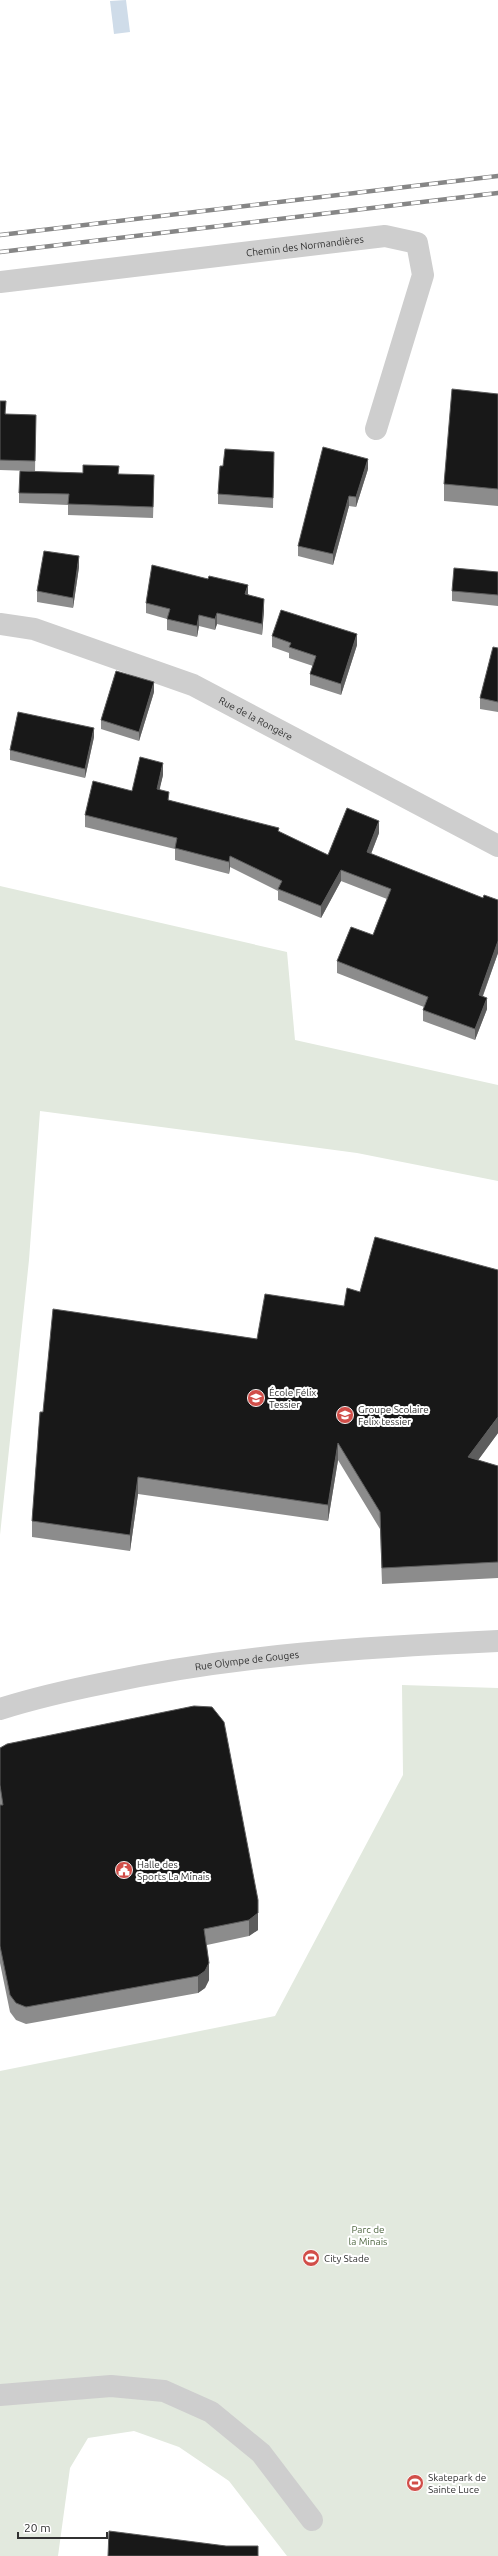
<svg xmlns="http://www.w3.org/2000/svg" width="498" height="2556" font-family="Ubuntu,sans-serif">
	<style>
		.green { fill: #e2e9de }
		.water { fill: #cfdce9 }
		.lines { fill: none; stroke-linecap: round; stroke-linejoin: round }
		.minor { stroke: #cecece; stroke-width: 22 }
		.rail-casing { stroke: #868686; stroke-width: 4.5 }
		.rail { stroke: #fff; stroke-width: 3; stroke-dasharray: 9; stroke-linecap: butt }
		.wall { fill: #8c8c8c }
		.shaded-wall { fill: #5d5d5d }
		.building { fill: #181818; stroke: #5d5d5d }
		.labels { text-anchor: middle; stroke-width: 4; stroke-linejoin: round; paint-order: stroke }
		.street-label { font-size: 10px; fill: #313131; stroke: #fff }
		.poi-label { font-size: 10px; fill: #313131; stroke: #fff; text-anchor: start }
		.park-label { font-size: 10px; fill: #506843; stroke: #fff }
	</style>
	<rect width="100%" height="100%" fill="#fff"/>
	<g class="green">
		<polygon points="0,886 287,952 295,1040 498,1085 498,1181 357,1153 40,1111 29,1260 0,1535"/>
		<polygon points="402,1685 498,1688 498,2556 287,2556 229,2481 179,2447 134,2431 88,2438 70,2468 58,2556 0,2556 0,2071 275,2016 403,1775"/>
	</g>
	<polygon class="water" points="126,0 130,32 114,34 110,1"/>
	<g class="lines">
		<g class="minor">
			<path id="s1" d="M0,282L385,236L417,243L423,275L376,429"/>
			<path id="s2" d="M0,624L34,629L193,685L498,846"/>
			<path id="s3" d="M0,1709C35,1698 70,1690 105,1683C235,1655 366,1647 498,1641"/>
			<polyline points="0,2395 111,2386 164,2391 211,2412 261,2453 312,2520"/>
		</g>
		<g class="rail-casing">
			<g id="rail">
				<polyline points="0,235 498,176"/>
				<polyline points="0,252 498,193"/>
			</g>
		</g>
		<use href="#rail" class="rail"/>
	</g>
	<g class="wall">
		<polygon points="498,394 498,506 444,501 444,484"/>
		<polygon points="0,401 6,414 36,415 35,472 119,474 154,486 153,518 68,515 68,505 19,503 19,493 31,471 0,470"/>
		<polygon points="274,463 273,508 218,504 218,494"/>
		<polygon points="368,469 356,507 349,506 333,565 298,556 298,546"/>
		<polygon points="79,567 73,608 37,602 37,591"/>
		<polygon points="498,572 498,606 452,601 452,591"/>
		<polygon points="248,594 264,610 262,635 217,624 215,630 199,626 197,637 167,630 167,619 146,613 146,603"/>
		<polygon points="272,636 357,645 341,695 310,685 310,674 313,666 289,658 289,653 272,647"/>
		<polygon points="498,648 498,712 480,709 480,698"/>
		<polygon points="154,692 139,741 101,729 101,720"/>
		<polygon points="94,737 85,778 10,760 10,750"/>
		<polygon points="163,775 159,790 169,800 279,832 328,855 379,833 371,854 483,898 498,900 498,953 483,996 487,1009 475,1040 423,1021 423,1010 424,1007 337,973 337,961 373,935 387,899 341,881 321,918 278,900 278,891 230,867 229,874 175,860 175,849 85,827 85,815"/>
		<polygon points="40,1412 498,1433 478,1460 498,1466 498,1578 382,1584 380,1529 338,1460 328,1521 138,1494 130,1551 32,1537 32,1521"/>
		<polygon points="194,1706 258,1930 249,1936 207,1945 209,1980 205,1988 198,1993 26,2024 16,2020 10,2012 0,1963 0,1748"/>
	</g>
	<g class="shaded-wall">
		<polygon points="368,459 368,469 356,507 356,497"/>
		<polygon points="349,496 349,506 333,565 333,554"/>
		<polygon points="79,556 79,567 73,608 73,598"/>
		<polygon points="248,585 248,595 245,594"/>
		<polygon points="264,599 264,610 262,635 262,624"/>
		<polygon points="217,613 217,624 215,630 215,619"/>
		<polygon points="199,615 199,626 197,637 197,626"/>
		<polygon points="357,634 357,645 341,695 341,684"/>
		<polygon points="154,682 154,692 139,741 139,732"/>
		<polygon points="94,728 94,737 85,778 85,769"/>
		<polygon points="163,763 163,775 157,801 157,789"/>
		<polygon points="379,821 379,833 367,864 367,852"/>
		<polygon points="230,856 230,867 229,874 229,862"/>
		<polygon points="341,870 341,881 321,918 321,906"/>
		<polygon points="498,941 498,953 479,1006 479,995"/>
		<polygon points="487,998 487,1009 475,1040 475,1029"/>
		<polygon points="498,1417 498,1433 468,1474 468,1457"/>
		<polygon points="338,1443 338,1460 328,1521 328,1505"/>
		<polygon points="138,1477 138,1494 130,1551 130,1535"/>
		<polygon points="258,1900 258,1930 249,1936 249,1920"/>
		<polygon points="209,1963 209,1980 205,1988 198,1993 198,1976"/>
	</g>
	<g class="building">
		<polygon points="452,389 498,394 498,489 444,484"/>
		<polygon points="0,401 6,401 5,414 36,415 35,461 0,460"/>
		<polygon points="323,447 368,459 356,497 349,496 333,554 298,546"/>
		<polygon points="225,449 274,452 273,498 218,494 220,466 223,466"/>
		<polygon points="83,465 119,466 118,474 154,475 153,507 68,504 69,494 19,493 20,471 83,473"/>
		<polygon points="44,551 79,556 73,598 37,591"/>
		<polygon points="152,565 208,579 209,576 248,585 245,594 264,599 262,624 217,613 215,619 199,615 197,626 167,619 170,609 146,603"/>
		<polygon points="454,568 498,572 498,595 452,591"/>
		<polygon points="281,610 357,634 341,684 310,674 316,656 289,647 291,643 272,636"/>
		<polygon points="493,647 498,648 498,702 480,698"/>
		<polygon points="116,671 154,682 139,732 101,720"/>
		<polygon points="18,712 94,728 85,769 10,750"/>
		<polygon points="140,757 163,763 157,789 169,792 168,800 279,828 278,831 328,855 347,808 379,821 367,852 483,898 484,895 498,900 498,941 479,995 487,998 475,1029 423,1010 428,997 337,961 351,927 373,935 391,889 341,870 321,906 278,889 282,881 230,856 229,862 175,848 177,838 85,815 93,781 132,791"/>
		<polygon points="375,1237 498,1270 498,1417 468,1457 498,1466 498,1562 382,1568 380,1512 338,1443 328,1505 138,1477 130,1535 32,1521 40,1412 43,1412 53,1309 257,1339 265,1294 344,1306 347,1288 360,1292"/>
		<polygon points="194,1706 212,1707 224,1722 258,1900 258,1913 249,1920 204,1929 209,1963 205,1971 198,1976 26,2007 16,2003 10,1995 0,1946 0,1805 3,1805 0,1785 0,1748 7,1744"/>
		<polygon points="109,2531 226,2546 258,2546 258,2556 108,2556"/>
	</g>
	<defs>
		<g id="school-disc" transform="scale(0.9)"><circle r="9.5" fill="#d14e49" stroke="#fff"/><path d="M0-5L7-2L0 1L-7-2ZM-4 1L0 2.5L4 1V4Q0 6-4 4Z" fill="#fff"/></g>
		<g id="civic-disc" transform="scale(0.9)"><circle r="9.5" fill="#d14e49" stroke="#fff"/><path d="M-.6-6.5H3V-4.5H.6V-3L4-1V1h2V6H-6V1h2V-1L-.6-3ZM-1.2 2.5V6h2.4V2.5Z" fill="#fff"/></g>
		<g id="stadium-disc" transform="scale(0.9)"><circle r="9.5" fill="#d14e49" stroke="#fff"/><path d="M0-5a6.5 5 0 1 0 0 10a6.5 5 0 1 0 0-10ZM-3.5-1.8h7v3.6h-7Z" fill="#fff"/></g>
	</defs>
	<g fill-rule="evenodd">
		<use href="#school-disc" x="256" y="1398"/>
		<use href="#school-disc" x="345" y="1415"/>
		<use href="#civic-disc" x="124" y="1870"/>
		<use href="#stadium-disc" x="311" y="2258"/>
		<use href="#stadium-disc" x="415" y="2483"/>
	</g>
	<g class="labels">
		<g class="street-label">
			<text dy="4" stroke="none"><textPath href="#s1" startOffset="307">Chemin des Normandières</textPath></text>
			<text dy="4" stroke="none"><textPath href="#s2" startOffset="274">Rue de la Rongère</textPath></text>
			<text dy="4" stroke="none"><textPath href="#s3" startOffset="252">Rue Olympe de Gouges</textPath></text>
		</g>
		<g class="poi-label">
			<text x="269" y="1396">École Félix<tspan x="269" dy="12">Tessier</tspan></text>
			<text x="358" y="1413">Groupe Scolaire<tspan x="358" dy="12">Felix tessier</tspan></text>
			<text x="137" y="1868">Halle des<tspan x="137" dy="12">Sports La Minais</tspan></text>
			<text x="324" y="2262">City Stade</text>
			<text x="428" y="2481">Skatepark de<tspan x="428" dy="12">Sainte Luce</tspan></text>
		</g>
		<g class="park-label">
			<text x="368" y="2233">Parc de<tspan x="368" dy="12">la Minais</tspan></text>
		</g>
	</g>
	<path d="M18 2532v6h89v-6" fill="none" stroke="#313131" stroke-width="2"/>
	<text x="24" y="2532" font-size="12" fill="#313131" stroke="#ffffff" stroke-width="3" paint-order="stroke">20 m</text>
</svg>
